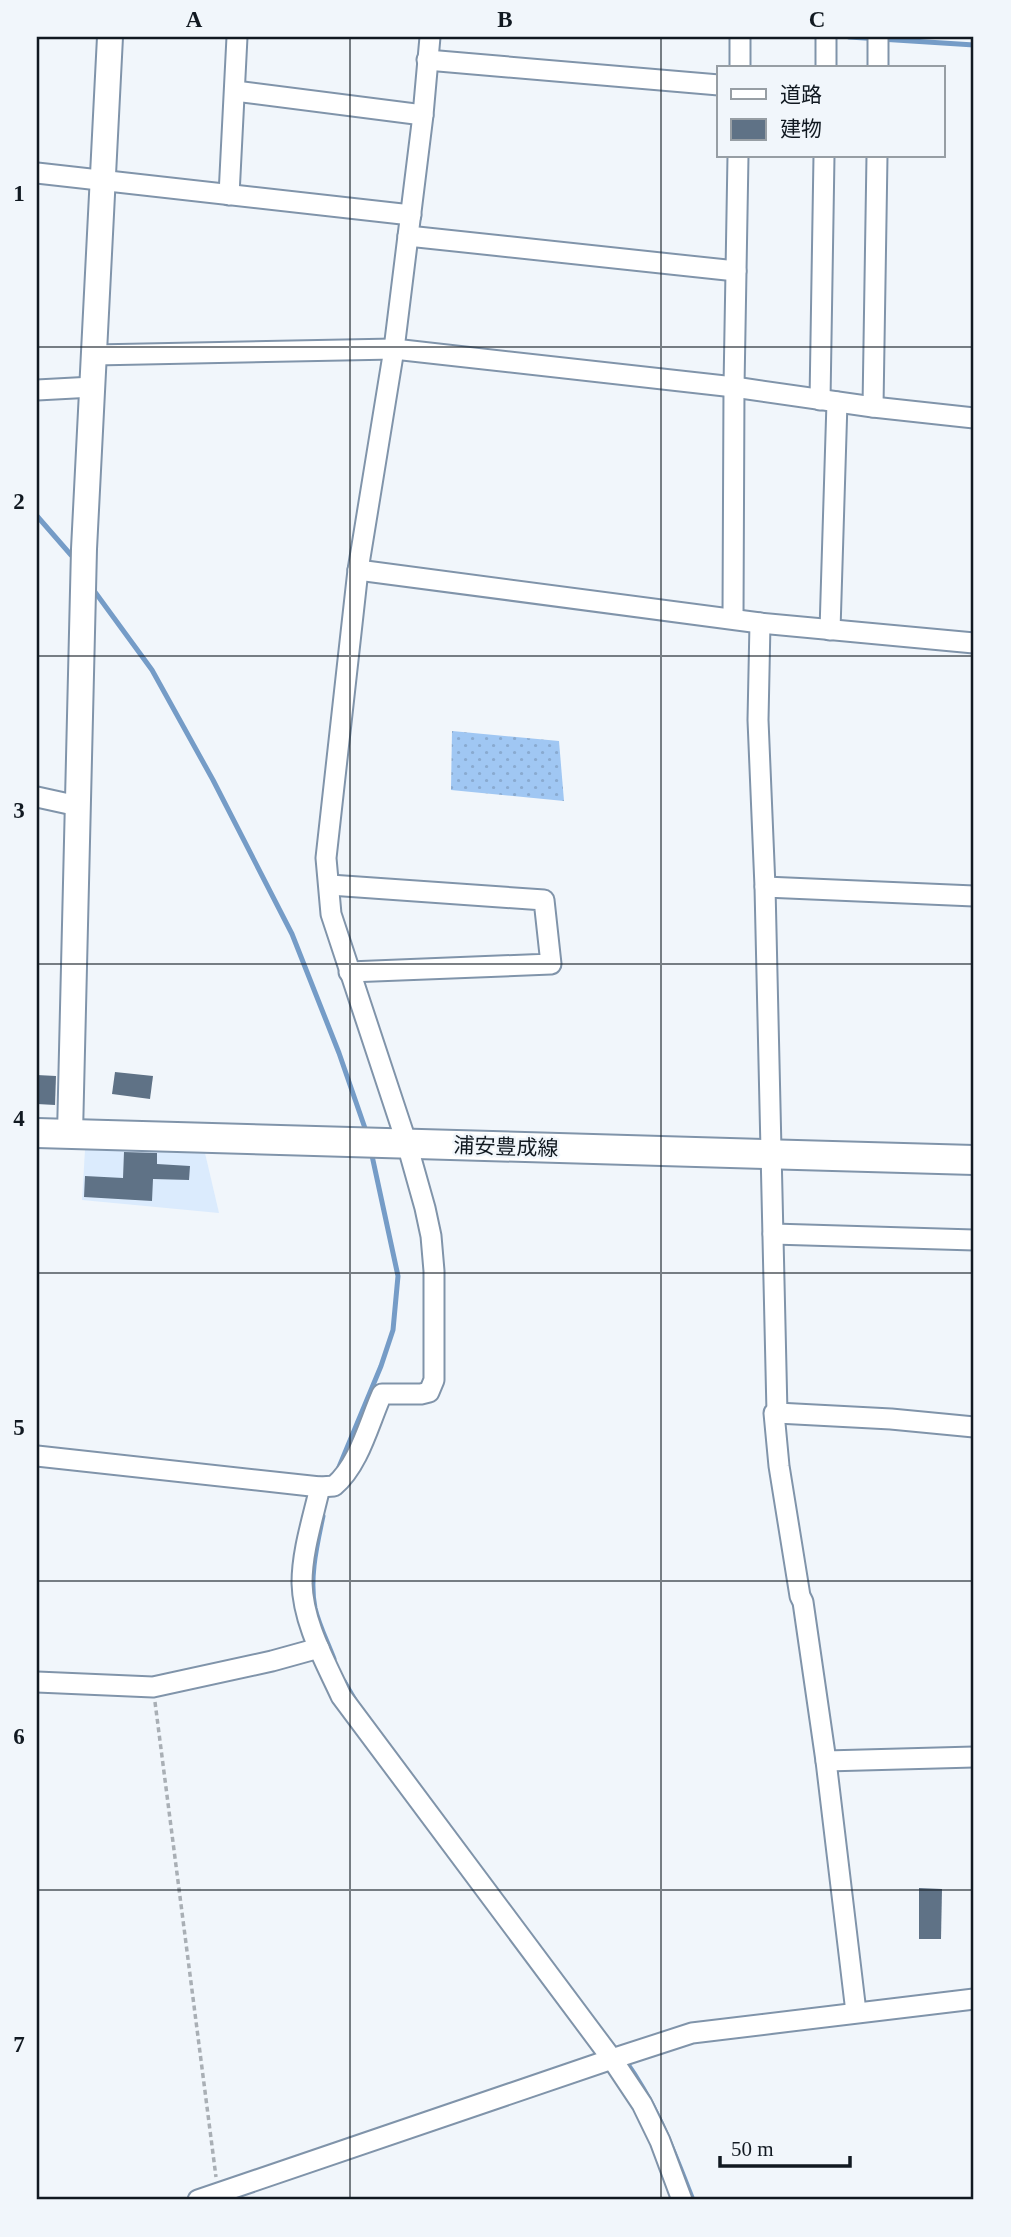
<svg xmlns="http://www.w3.org/2000/svg" width="1011" height="2237" font-family="'Times New Roman','Noto Sans JP',serif">
	<style>
		.built { fill: #dbebfd }
		.grass { fill: url(#grass-dots) }
		.lines { fill: none; stroke-linecap: round; stroke-linejoin: round }
		.stream { stroke: #759cc7; stroke-width: 5 }
		.building { fill: #5f7286 }
		.minor-casing { stroke: #8094aa; stroke-width: 23 }
		.tertiary-casing { stroke: #8094aa; stroke-width: 28 }
		.secondary-casing { stroke: #8094aa; stroke-width: 32 }
		.path { stroke: #a9afb5; stroke-width: 3.5; stroke-dasharray: 5 3.5; stroke-linecap: butt }
		.minor { stroke: #fff; stroke-width: 19 }
		.tertiary { stroke: #fff; stroke-width: 24 }
		.secondary { stroke: #fff; stroke-width: 28 }
		.grid { fill: none; stroke: #111921; stroke-width: 2; stroke-opacity: 0.55 }
		.labels { text-anchor: middle; stroke-width: 5; stroke-linejoin: round; paint-order: stroke }
		.street-label { font-size: 21px; fill: #111921; stroke: #f1f6fb }
		.neatline { fill: none; stroke: #111921; stroke-width: 2.5 }
		.grid-label { font-size: 23px; text-anchor: middle; font-weight: bold; fill: #111921 }
	</style>
	<defs>
		<pattern id="grass-dots" width="8" height="8" patternUnits="userSpaceOnUse" patternTransform="scale(1.75)"><rect width="8" height="8" fill="#a0c7f3"/><path d="M2 2h.1M6 6h.1" fill="none" stroke="#89aad0" stroke-width="1.8" stroke-linecap="round"/></pattern>
	</defs>
	<rect width="100%" height="100%" fill="#f1f6fb"/>
	<polygon class="built" points="85,1150 205,1153 219,1213 82,1200"/>
	<polygon class="grass" points="452,731 559,741 564,801 451,790"/>
	<g class="lines">
		<g class="stream">
			<polyline points="849,37 974,45"/>
			<polyline points="37,516 71,555"/>
			<polyline points="95,592 152,670 213,780 292,934 339,1053 367,1134"/>
			<polyline points="339,1467 381,1366 393,1330 398,1276 371,1151"/>
			<path d="M323,1516C317,1545 309,1578 315,1608C319,1625 328,1643 334,1659"/>
			<polyline points="344,1681 355,1700"/>
			<path d="M625,2060C657,2105 673,2149 693,2200"/>
		</g>
	</g>
	<g class="building">
		<polygon points="115,1072 153,1076 150,1099 112,1094"/>
		<polygon points="37,1075 56,1076 55,1105 37,1104"/>
		<polygon points="124,1152 157,1153 157,1164 190,1166 189,1180 153,1179 152,1201 84,1197 85,1176 123,1178"/>
		<polygon points="919,1888 942,1889 941,1939 919,1939"/>
	</g>
	<g class="lines">
		<g class="minor-casing">
			<g id="minor">
				<polyline points="427,60 719,85"/>
				<polyline points="740,68 740,37"/>
				<polyline points="826,68 826,37"/>
				<polyline points="878,68 878,37"/>
				<polyline points="235,91 423,115"/>
				<polyline points="37,173 411,215"/>
				<polyline points="229,195 237,37"/>
				<polyline points="408,236 736,271"/>
				<polyline points="94,355 394,349 734,387 873,407 974,418"/>
				<polyline points="37,390 93,387"/>
				<polyline points="820,400 824,156"/>
				<polyline points="873,407 877,156"/>
				<polyline points="358,570 760,623 974,643"/>
				<polyline points="733,618 734,387 738,156"/>
				<polyline points="760,623 758,720 765,887 777,1413 774,1413 779,1466 800,1596 803,1602 826,1761 856,2012"/>
				<polyline points="830,630 837,402"/>
				<polyline points="37,797 78,806"/>
				<polyline points="330,885 544,900 551,964 349,972"/>
				<polyline points="765,887 974,896"/>
				<polyline points="773,1234 974,1240"/>
				<polyline points="777,1413 891,1419 974,1427"/>
				<path d="M37,1456L320,1487L334,1486C359,1465 369,1423 382,1394H421L429,1392L434,1380V1271L431,1236L425,1208L407,1144L331,914L326,858L358,570L394,349L423,115L430,37"/>
				<path d="M320,1487C313,1518 302,1551 302,1583C303,1623 325,1661 341,1696L612,2059L642,2104L660,2141L682,2200"/>
				<polyline points="37,1682 153,1687 272,1661 319,1648"/>
				<polyline points="826,1761 974,1757"/>
				<polyline points="198,2200 612,2059 692,2033 974,1999"/>
			</g>
		</g>
		<g class="tertiary-casing">
			<polyline id="tertiary" points="70,1134 84,549 110,37"/>
		</g>
		<g class="secondary-casing">
			<polyline id="secondary" points="37,1133 974,1160"/>
		</g>
		<polyline class="path" points="155,1702 216,2177"/>
		<use href="#minor" class="minor"/>
		<use href="#tertiary" class="tertiary"/>
		<use href="#secondary" class="secondary"/>
	</g>
	<path class="grid" d="M350,37V2200M661,37V2200M37,347H974M37,656H974M37,964H974M37,1273H974M37,1581H974M37,1890H974"/>
	<g class="labels">
		<g class="street-label">
			<text transform="translate(506 1147) rotate(2)" y="7">浦安豊成線</text>
		</g>
	</g>
	<rect width="1011" height="2237" fill="none" stroke="#f1f6fb" stroke-width="77"/>
	<rect x="717" y="66" width="228" height="91" fill="#f1f6fb" stroke="#979ea4" stroke-width="2"/>
	<rect x="731" y="89" width="35" height="10" fill="#ffffff" stroke="#979ea4" stroke-width="2"/>
	<text x="780" y="102" font-size="21" fill="#111921">道路</text>
	<rect x="731" y="119" width="35" height="21" fill="#5f7286" stroke="#979ea4" stroke-width="2"/>
	<text x="780" y="136" font-size="21" fill="#111921">建物</text>
	<path d="M720 2156v10h130v-10" fill="none" stroke="#111921" stroke-width="3.5"/>
	<text x="731" y="2156" font-size="21" fill="#111921" stroke="#f1f6fb" stroke-width="5" paint-order="stroke">50 m</text>
	<rect x="38" y="38" width="934" height="2160" class="neatline"/>
	<g class="grid-label">
		<text x="194" y="27">A</text>
		<text x="505" y="27">B</text>
		<text x="817" y="27">C</text>
		<text x="19" y="201">1</text>
		<text x="19" y="509">2</text>
		<text x="19" y="818">3</text>
		<text x="19" y="1126">4</text>
		<text x="19" y="1435">5</text>
		<text x="19" y="1744">6</text>
		<text x="19" y="2052">7</text>
	</g>
</svg>
